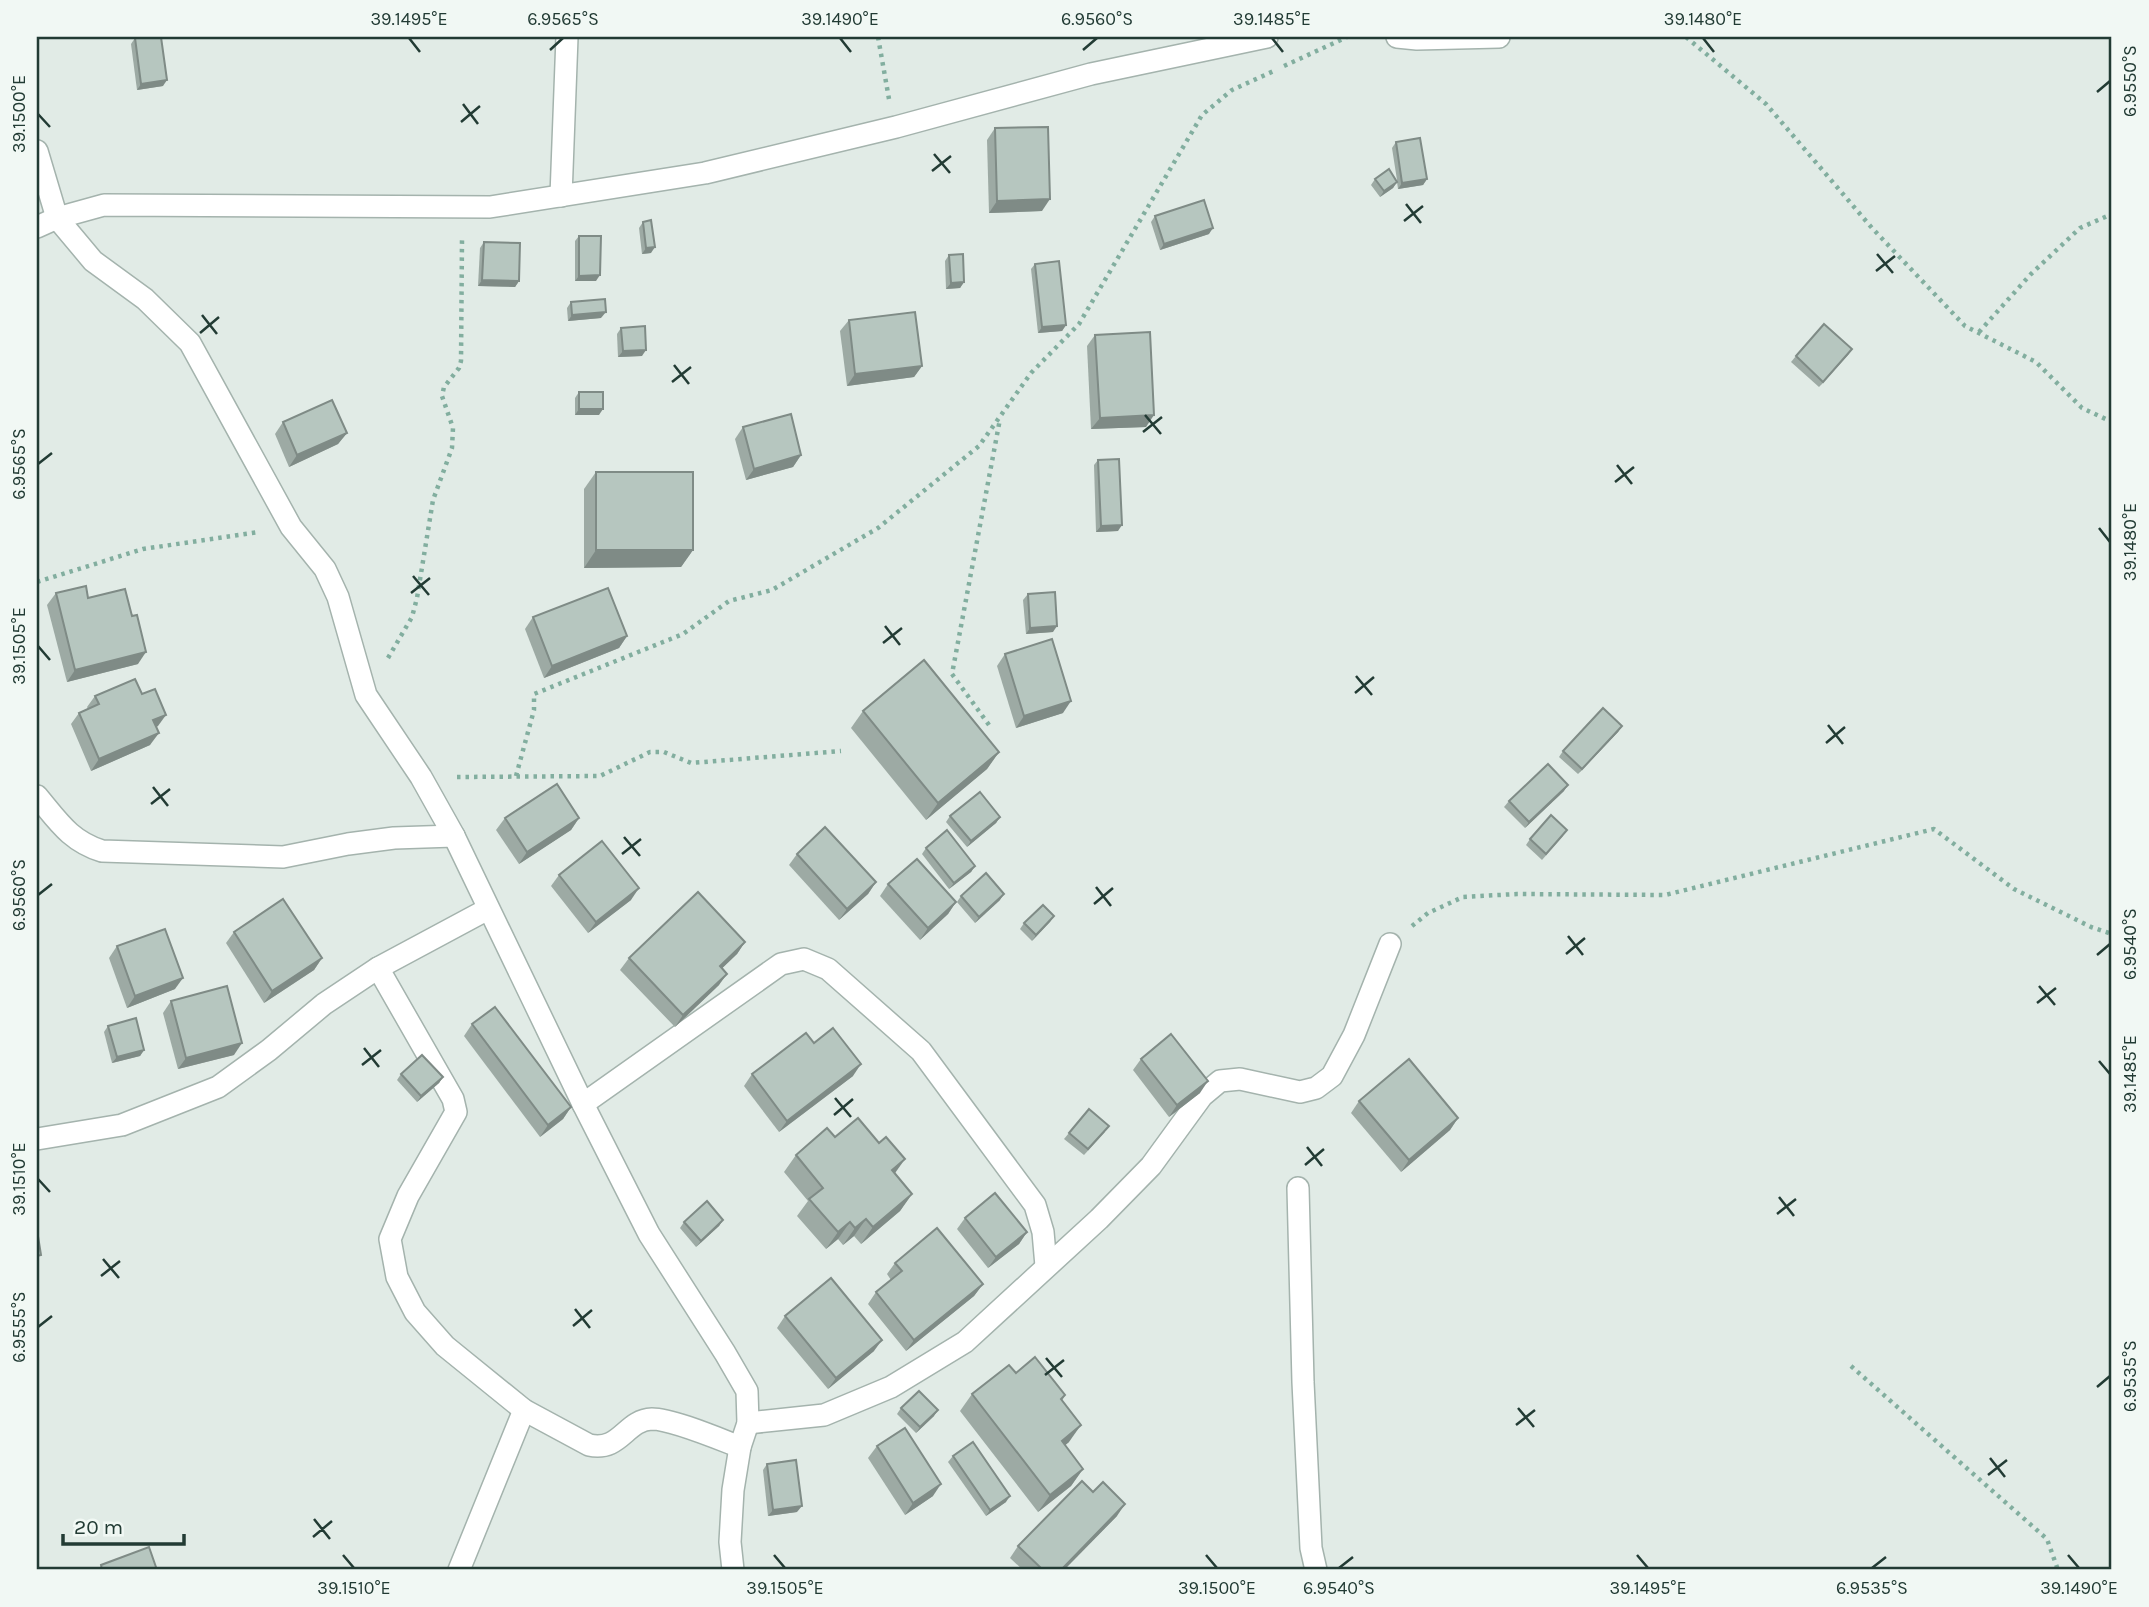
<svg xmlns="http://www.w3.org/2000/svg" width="2149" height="1607" font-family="Karla,sans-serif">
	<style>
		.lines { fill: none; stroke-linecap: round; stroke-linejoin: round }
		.minor-casing { stroke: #a4b3ad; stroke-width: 24 }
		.path { stroke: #82ae9f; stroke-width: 4.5; stroke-dasharray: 3.5 5; stroke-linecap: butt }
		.minor { stroke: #fff; stroke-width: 21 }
		.wall { fill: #9daaa4 }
		.shaded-wall { fill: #7f8b86 }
		.building { fill: #b6c6bf; stroke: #7f8b86; stroke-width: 2 }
		.ticks { fill: none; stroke: #223b34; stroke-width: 2.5 }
		.neatline { fill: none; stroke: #223b34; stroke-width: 2.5 }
		.ticks-label { font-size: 18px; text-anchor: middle; fill: #223b34 }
	</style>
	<rect width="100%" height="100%" fill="#e1ebe6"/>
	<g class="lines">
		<g class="minor-casing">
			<g id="minor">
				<polyline points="1397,37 1417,39 1499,37"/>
				<polyline points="37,151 57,218 93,261 145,299 190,343 291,527 325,569 338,597 366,695 421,777 454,836 583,1104 649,1234 725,1353 747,1391 748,1423 740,1447 733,1490 730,1542 733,1570"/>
				<polyline points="561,196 567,37"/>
				<polyline points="37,227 57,218 104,205 490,207 705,173 896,127 1091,74 1267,37"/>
				<path d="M37,796C58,821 70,841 102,851L283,857L348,844L394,838L454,836"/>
				<path d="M378,968L453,1099L456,1112L408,1196L390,1239L397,1277L415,1312L445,1346L524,1410L589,1445C621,1452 625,1420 652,1419C672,1419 719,1439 740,1447"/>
				<polyline points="583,1104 781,964 804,959 828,969 921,1051 1035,1205 1043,1232 1046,1266"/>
				<polyline points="37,1139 122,1125 218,1087 269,1050 324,1004 378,968 488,909"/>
				<polyline points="1298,1188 1303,1382 1311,1548 1316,1570"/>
				<polyline points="748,1423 824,1415 891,1387 965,1342 1099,1219 1151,1166 1202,1096 1220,1081 1240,1079 1300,1092 1316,1088 1332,1076 1354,1035 1390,944"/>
				<polyline points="459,1570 524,1410"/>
			</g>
		</g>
		<g class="path">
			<polyline points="878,37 889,99"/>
			<polyline points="1686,37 1766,104 1872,228 1965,326 2036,362 2082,408 2112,422"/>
			<polyline points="1284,66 1347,37"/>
			<polyline points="1979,332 2031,274 2080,228 2112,214"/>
			<polyline points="37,582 143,549 259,532"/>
			<polyline points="388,658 412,617 417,598 433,500 452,448 453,428 442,396 444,387 459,368 461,361 462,239"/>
			<polyline points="989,725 952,674 1000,419"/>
			<polyline points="516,776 534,710 534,694 683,634 729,601 772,590 878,528 979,446 1031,373 1079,324 1202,115 1232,90 1276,70"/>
			<polyline points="457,777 600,776 650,752 664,752 691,763 841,751"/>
			<polyline points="1412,926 1428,913 1463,897 1517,894 1665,895 1934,829 2014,889 2091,927 2112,934"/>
			<polyline points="1851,1366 2047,1539 2058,1570"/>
		</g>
		<use href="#minor" class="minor"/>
	</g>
	<g class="wall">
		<polygon points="135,38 163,86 137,90 131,44"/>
		<polygon points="995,128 1042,211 989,213 987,140"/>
		<polygon points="1396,142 1427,179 1423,185 1398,189 1397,182 1393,188 1380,197 1371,185 1375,179 1397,180 1392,148"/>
		<polygon points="1155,216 1209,234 1160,250 1151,222"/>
		<polygon points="643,222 651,253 642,254 639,228"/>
		<polygon points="579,236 596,281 575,281 575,241"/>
		<polygon points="484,242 519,281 515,287 478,286 480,248"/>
		<polygon points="949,255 964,282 960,288 946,289 945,261"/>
		<polygon points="1035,264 1066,325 1062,331 1038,333 1031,269"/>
		<polygon points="571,302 601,318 568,321 567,308"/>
		<polygon points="849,320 922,366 914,377 847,386 840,331"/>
		<polygon points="621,328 642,356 618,357 617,334"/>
		<polygon points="1095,335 1146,427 1091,429 1087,346"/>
		<polygon points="1852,349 1819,387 1791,362 1796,356"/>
		<polygon points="579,392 599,415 575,415 575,398"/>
		<polygon points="283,422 347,433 338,444 289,467 275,434"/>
		<polygon points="743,427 801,455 793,467 746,480 735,439"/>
		<polygon points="1098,460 1118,531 1096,532 1094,465"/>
		<polygon points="596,472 693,550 681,567 584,568 584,489"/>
		<polygon points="56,593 88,598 138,664 67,682 47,605"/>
		<polygon points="1028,594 1053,632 1026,634 1023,600"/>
		<polygon points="533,617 627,636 619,648 544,678 525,629"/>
		<polygon points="1005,654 1063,713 1016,728 997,666"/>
		<polygon points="142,694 158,726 156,727 150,745 91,771 71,724 79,713 88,709 87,707 95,696"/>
		<polygon points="863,711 999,752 987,769 926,820 851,728"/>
		<polygon points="1622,726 1618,732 1578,774 1559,757 1563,751"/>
		<polygon points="1564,791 1525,828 1504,807 1509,801"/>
		<polygon points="950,816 1000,817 996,823 967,847 946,822"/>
		<polygon points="505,818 579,818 571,830 519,864 496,830"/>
		<polygon points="1563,836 1542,860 1526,845 1530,839"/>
		<polygon points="926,848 975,866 971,872 949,889 922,854"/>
		<polygon points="797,854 876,882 868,894 839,920 789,865"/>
		<polygon points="559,875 631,900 588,933 551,886"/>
		<polygon points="888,884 956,902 948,914 920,940 880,896"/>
		<polygon points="961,896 1000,900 975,923 957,902"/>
		<polygon points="1054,916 1032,941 1020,929 1024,923"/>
		<polygon points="234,932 322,958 314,970 264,1003 226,943"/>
		<polygon points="745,942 737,954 722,968 719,985 675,1027 620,970 629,958"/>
		<polygon points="117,946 175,989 127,1008 109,958"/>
		<polygon points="171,1001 234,1055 178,1069 163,1013"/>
		<polygon points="472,1024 571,1107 563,1119 540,1137 464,1036"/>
		<polygon points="108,1026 144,1050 140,1056 112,1063 104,1032"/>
		<polygon points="814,1043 853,1076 779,1132 744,1086 752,1074"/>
		<polygon points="1141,1059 1200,1093 1169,1117 1133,1070"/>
		<polygon points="401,1074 443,1077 439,1083 417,1102 397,1080"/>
		<polygon points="1359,1101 1458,1118 1450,1130 1401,1172 1351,1113"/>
		<polygon points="1105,1132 1084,1155 1064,1139 1069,1133"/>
		<polygon points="835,1137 895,1174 912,1194 900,1211 861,1244 854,1236 843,1245 838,1239 826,1249 797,1216 808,1201 784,1172 796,1155"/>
		<polygon points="965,1218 1027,1232 1019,1244 988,1268 957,1229"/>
		<polygon points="723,1220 719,1226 696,1247 680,1228 684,1222"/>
		<polygon points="895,1263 983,1284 974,1296 906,1351 868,1304 876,1292 891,1280 887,1274"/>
		<polygon points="785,1316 874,1351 828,1389 777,1328"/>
		<polygon points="1016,1373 1065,1395 1062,1401 1069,1442 1065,1445 1083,1469 1071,1486 1038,1512 960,1411 972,1394"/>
		<polygon points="901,1408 934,1416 916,1433 897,1414"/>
		<polygon points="877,1446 933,1496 905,1515 868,1458"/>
		<polygon points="953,1456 1006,1502 986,1516 948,1462"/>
		<polygon points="767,1464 797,1512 768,1516 763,1470"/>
		<polygon points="1093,1492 1117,1516 1064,1570 1023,1570 1010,1558 1018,1546"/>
	</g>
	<g class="shaded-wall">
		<polygon points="167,80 163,86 137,90 141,84"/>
		<polygon points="1427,179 1423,185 1398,189 1402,183"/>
		<polygon points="1397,182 1393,188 1380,197 1384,191"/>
		<polygon points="1050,199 1042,211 989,213 997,201"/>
		<polygon points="1213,228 1209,234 1160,250 1164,244"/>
		<polygon points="655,247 651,253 642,254 646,248"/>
		<polygon points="600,275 596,281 575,281 579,276"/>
		<polygon points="482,280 519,281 515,287 478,286"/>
		<polygon points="964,282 960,288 946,289 951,283"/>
		<polygon points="606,312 601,318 568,321 572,315"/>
		<polygon points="1066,325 1062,331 1038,333 1042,327"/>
		<polygon points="1852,349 1848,355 1819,387 1823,382"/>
		<polygon points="646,350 642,356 618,357 623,351"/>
		<polygon points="922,366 914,377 847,386 855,374"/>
		<polygon points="579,409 603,409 599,415 575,415"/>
		<polygon points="1154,415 1146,427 1091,429 1100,418"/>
		<polygon points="347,433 338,444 289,467 297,455"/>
		<polygon points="801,455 793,467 746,480 754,469"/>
		<polygon points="1122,525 1118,531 1096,532 1101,526"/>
		<polygon points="596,550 693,550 681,567 584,568"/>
		<polygon points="1057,626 1053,632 1026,634 1030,628"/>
		<polygon points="627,636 619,648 544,678 552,666"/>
		<polygon points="146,652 138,664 67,682 75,670"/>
		<polygon points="1071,701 1063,713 1016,728 1024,716"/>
		<polygon points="166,715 158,726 145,732 153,720"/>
		<polygon points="1622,726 1618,732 1578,774 1582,769"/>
		<polygon points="159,733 150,745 91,771 99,759"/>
		<polygon points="999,752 987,769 926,820 938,803"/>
		<polygon points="1568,785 1564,791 1525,828 1529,822"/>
		<polygon points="1000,817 996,823 967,847 971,841"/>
		<polygon points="579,818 571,830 519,864 527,852"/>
		<polygon points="975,866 971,872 949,889 954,883"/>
		<polygon points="876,882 868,894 839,920 847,909"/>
		<polygon points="639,888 631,900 588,933 596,922"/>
		<polygon points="1004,894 1000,900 975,923 979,917"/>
		<polygon points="956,902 948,914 920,940 928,928"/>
		<polygon points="1054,916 1050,922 1032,941 1036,935"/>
		<polygon points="745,942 737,954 712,978 720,966"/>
		<polygon points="322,958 314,970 264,1003 272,991"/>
		<polygon points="727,974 719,985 675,1027 683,1015"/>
		<polygon points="183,978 175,989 127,1008 135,996"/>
		<polygon points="242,1043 234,1055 178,1069 186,1058"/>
		<polygon points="144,1050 140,1056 112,1063 117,1057"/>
		<polygon points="861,1064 853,1076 779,1132 787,1121"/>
		<polygon points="443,1077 439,1083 417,1102 421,1096"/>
		<polygon points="1208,1081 1200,1093 1169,1117 1177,1105"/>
		<polygon points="571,1107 563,1119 540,1137 548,1125"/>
		<polygon points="1458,1118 1450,1130 1401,1172 1409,1160"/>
		<polygon points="905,1159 893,1176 892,1170"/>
		<polygon points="912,1194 900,1211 861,1244 873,1227"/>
		<polygon points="866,1219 854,1236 843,1245 855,1228"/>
		<polygon points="723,1220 719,1226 696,1247 701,1241"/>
		<polygon points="850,1222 838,1239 826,1249 838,1232"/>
		<polygon points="1027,1232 1019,1244 988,1268 996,1257"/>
		<polygon points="983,1284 974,1296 906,1351 914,1340"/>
		<polygon points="882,1340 874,1351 828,1389 836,1378"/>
		<polygon points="938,1410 934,1416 916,1433 920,1427"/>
		<polygon points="1081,1425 1069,1442 1050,1458 1062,1441"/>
		<polygon points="1083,1469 1071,1486 1038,1512 1050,1495"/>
		<polygon points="941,1484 933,1496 905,1515 913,1503"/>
		<polygon points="1010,1496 1006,1502 986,1516 990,1510"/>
		<polygon points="1125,1504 1117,1516 1064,1570 1061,1570"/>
		<polygon points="802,1506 797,1512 768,1516 773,1510"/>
	</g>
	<g class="building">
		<polygon points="146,37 161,37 167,80 141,84 135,38"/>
		<polygon points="1048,127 1050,199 997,201 995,128"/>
		<polygon points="1420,138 1427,179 1402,183 1396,142"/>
		<polygon points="1389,169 1397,182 1384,191 1375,179"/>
		<polygon points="1204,200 1213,228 1164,244 1155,216"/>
		<polygon points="651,220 655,247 646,248 643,222"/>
		<polygon points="579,236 601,236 600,275 579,276"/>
		<polygon points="484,242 520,243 519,281 482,280"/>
		<polygon points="963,254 964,282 951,283 949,255"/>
		<polygon points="1059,261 1066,325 1042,327 1035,264"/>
		<polygon points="605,299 606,312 572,315 571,302"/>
		<polygon points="915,312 922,366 855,374 849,320"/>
		<polygon points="1824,324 1852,349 1823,382 1796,356"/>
		<polygon points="645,326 646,350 623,351 621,328"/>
		<polygon points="1150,332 1154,415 1100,418 1095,335"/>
		<rect x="579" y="392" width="24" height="17"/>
		<polygon points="332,400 347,433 297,455 283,422"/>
		<polygon points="791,414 801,455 754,469 743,427"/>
		<polygon points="1119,459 1122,525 1101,526 1098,460"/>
		<rect x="596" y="472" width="97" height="78"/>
		<polygon points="86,586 88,598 125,589 132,616 137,615 146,652 75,670 56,593"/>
		<polygon points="608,588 627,636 552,666 533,617"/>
		<polygon points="1055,592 1057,626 1030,628 1028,594"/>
		<polygon points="1052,639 1071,701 1024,716 1005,654"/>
		<polygon points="924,660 999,752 938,803 863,711"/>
		<polygon points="135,679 142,694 155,689 166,715 153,720 159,733 99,759 79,713 99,704 95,696"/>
		<polygon points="1603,708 1622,726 1582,769 1563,751"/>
		<polygon points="1548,764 1568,785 1529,822 1509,801"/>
		<polygon points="557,784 579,818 527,852 505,818"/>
		<polygon points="980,792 1000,817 971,841 950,816"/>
		<polygon points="1551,815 1567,830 1546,854 1530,839"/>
		<polygon points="825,827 876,882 847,909 797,854"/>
		<polygon points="947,830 975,866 954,883 926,848"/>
		<polygon points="602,841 639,888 596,922 559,875"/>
		<polygon points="917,859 956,902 928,928 888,884"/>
		<polygon points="986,873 1004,894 979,917 961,896"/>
		<polygon points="698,892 745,942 720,966 727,974 683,1015 629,958"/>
		<polygon points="283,899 322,958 272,991 234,932"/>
		<polygon points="1043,905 1054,916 1036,935 1024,923"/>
		<polygon points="165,929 183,978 135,996 117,946"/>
		<polygon points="227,986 242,1043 186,1058 171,1001"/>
		<polygon points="495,1007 571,1107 548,1125 472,1024"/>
		<polygon points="136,1018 144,1050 117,1057 108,1026"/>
		<polygon points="833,1028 861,1064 787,1121 752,1074 806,1033 814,1043"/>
		<polygon points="1171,1034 1208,1081 1177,1105 1141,1059"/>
		<polygon points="422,1055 443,1077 421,1096 401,1074"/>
		<polygon points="1409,1059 1458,1118 1409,1160 1359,1101"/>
		<polygon points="1089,1109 1109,1126 1088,1149 1069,1133"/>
		<polygon points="858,1118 879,1143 886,1137 905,1159 892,1170 912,1194 873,1227 866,1219 855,1228 850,1222 838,1232 809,1199 823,1188 796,1155 827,1128 835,1137"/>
		<polygon points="995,1193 1027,1232 996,1257 965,1218"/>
		<polygon points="707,1201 723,1220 701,1241 684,1222"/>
		<polygon points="937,1228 983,1284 914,1340 876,1292 902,1271 895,1263"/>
		<polygon points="37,1230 41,1255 37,1256"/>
		<polygon points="831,1278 882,1340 836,1378 785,1316"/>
		<polygon points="1035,1357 1065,1395 1061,1399 1081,1425 1062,1441 1083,1469 1050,1495 972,1394 1009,1365 1016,1373"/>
		<polygon points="919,1391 938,1410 920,1427 901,1408"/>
		<polygon points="905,1428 941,1484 913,1503 877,1446"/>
		<polygon points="973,1442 1010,1496 990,1510 953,1456"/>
		<polygon points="796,1460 802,1506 773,1510 767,1464"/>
		<polygon points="1082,1481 1093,1492 1103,1482 1125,1504 1061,1570 1043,1570 1018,1546"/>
		<polygon points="149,1547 157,1570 102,1570 101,1565"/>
	</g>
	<path class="ticks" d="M409,38L420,52M840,38L851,52M1272,38L1283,52M1703,38L1714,52M550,50L563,38M1083,50L1097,38M2097,92L2110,81M463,104L478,124M38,114L50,127M461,122L480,106M934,154L950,173M932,171L951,156M1406,204L1421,223M1404,221L1423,206M1877,254L1893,273M1876,271L1895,256M202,315L217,334M200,333L219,317M674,365L689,384M672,382L691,367M1145,415L1161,434M1143,432L1162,417M38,464L52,453M1617,465L1632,484M1615,482L1634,467M2099,528L2110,542M413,576L429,595M411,593L430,578M885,626L900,645M883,643L902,628M38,646L50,660M1356,676L1372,695M1355,693L1374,677M1828,725L1843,744M1826,743L1845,727M153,787L168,806M151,804L170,789M624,837L640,856M622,854L641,839M1096,887L1111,906M38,895L52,884M1094,904L1113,888M1568,936L1583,955M1566,954L1585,938M2097,955L2110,944M2039,986L2055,1005M2037,1003L2056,988M364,1048L379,1067M2099,1061L2110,1074M362,1065L381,1050M835,1098L851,1117M834,1115L853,1099M1307,1147L1322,1166M1305,1165L1324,1149M38,1179L50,1192M1779,1197L1794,1216M1777,1214L1796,1199M103,1259L119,1278M101,1276L120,1261M575,1309L590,1328M573,1326L592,1310M38,1327L52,1316M1046,1358L1062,1377M1045,1375L1064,1360M2097,1387L2110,1376M1518,1408L1534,1427M1516,1425L1535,1410M1990,1458L2005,1477M1988,1475L2007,1460M314,1519L330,1539M313,1537L332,1521M343,1555L354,1568M774,1555L785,1568M1206,1555L1217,1568M1637,1555L1648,1568M2068,1555L2079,1568M1339,1568L1353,1557M1872,1568L1886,1557"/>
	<rect width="2149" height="1607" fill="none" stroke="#f1f8f4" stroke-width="77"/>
	<path d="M63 1534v10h121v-10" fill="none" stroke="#223b34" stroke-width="3.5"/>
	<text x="74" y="1534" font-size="21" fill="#223b34" stroke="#f1f8f4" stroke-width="5" paint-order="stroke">20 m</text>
	<rect x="38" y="38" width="2072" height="1530" class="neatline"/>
	<g class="ticks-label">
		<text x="409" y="25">39.1495°E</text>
		<text x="563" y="25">6.9565°S</text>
		<text x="840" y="25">39.1490°E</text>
		<text x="1097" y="25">6.9560°S</text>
		<text x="1272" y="25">39.1485°E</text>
		<text x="1703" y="25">39.1480°E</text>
		<text transform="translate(2130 81) rotate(-90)" y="6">6.9550°S</text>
		<text transform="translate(19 114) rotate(-90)" y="6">39.1500°E</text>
		<text transform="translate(19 464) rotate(-90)" y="6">6.9565°S</text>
		<text transform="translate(2130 542) rotate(-90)" y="6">39.1480°E</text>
		<text transform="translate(19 646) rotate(-90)" y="6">39.1505°E</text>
		<text transform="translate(19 895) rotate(-90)" y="6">6.9560°S</text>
		<text transform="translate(2130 944) rotate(-90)" y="6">6.9540°S</text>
		<text transform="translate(2130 1074) rotate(-90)" y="6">39.1485°E</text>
		<text transform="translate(19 1179) rotate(-90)" y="6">39.1510°E</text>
		<text transform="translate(19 1327) rotate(-90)" y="6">6.9555°S</text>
		<text transform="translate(2130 1376) rotate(-90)" y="6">6.9535°S</text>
		<text x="354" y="1594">39.1510°E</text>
		<text x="785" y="1594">39.1505°E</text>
		<text x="1217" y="1594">39.1500°E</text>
		<text x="1339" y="1594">6.9540°S</text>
		<text x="1648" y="1594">39.1495°E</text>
		<text x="1872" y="1594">6.9535°S</text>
		<text x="2079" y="1594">39.1490°E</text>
	</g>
</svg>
